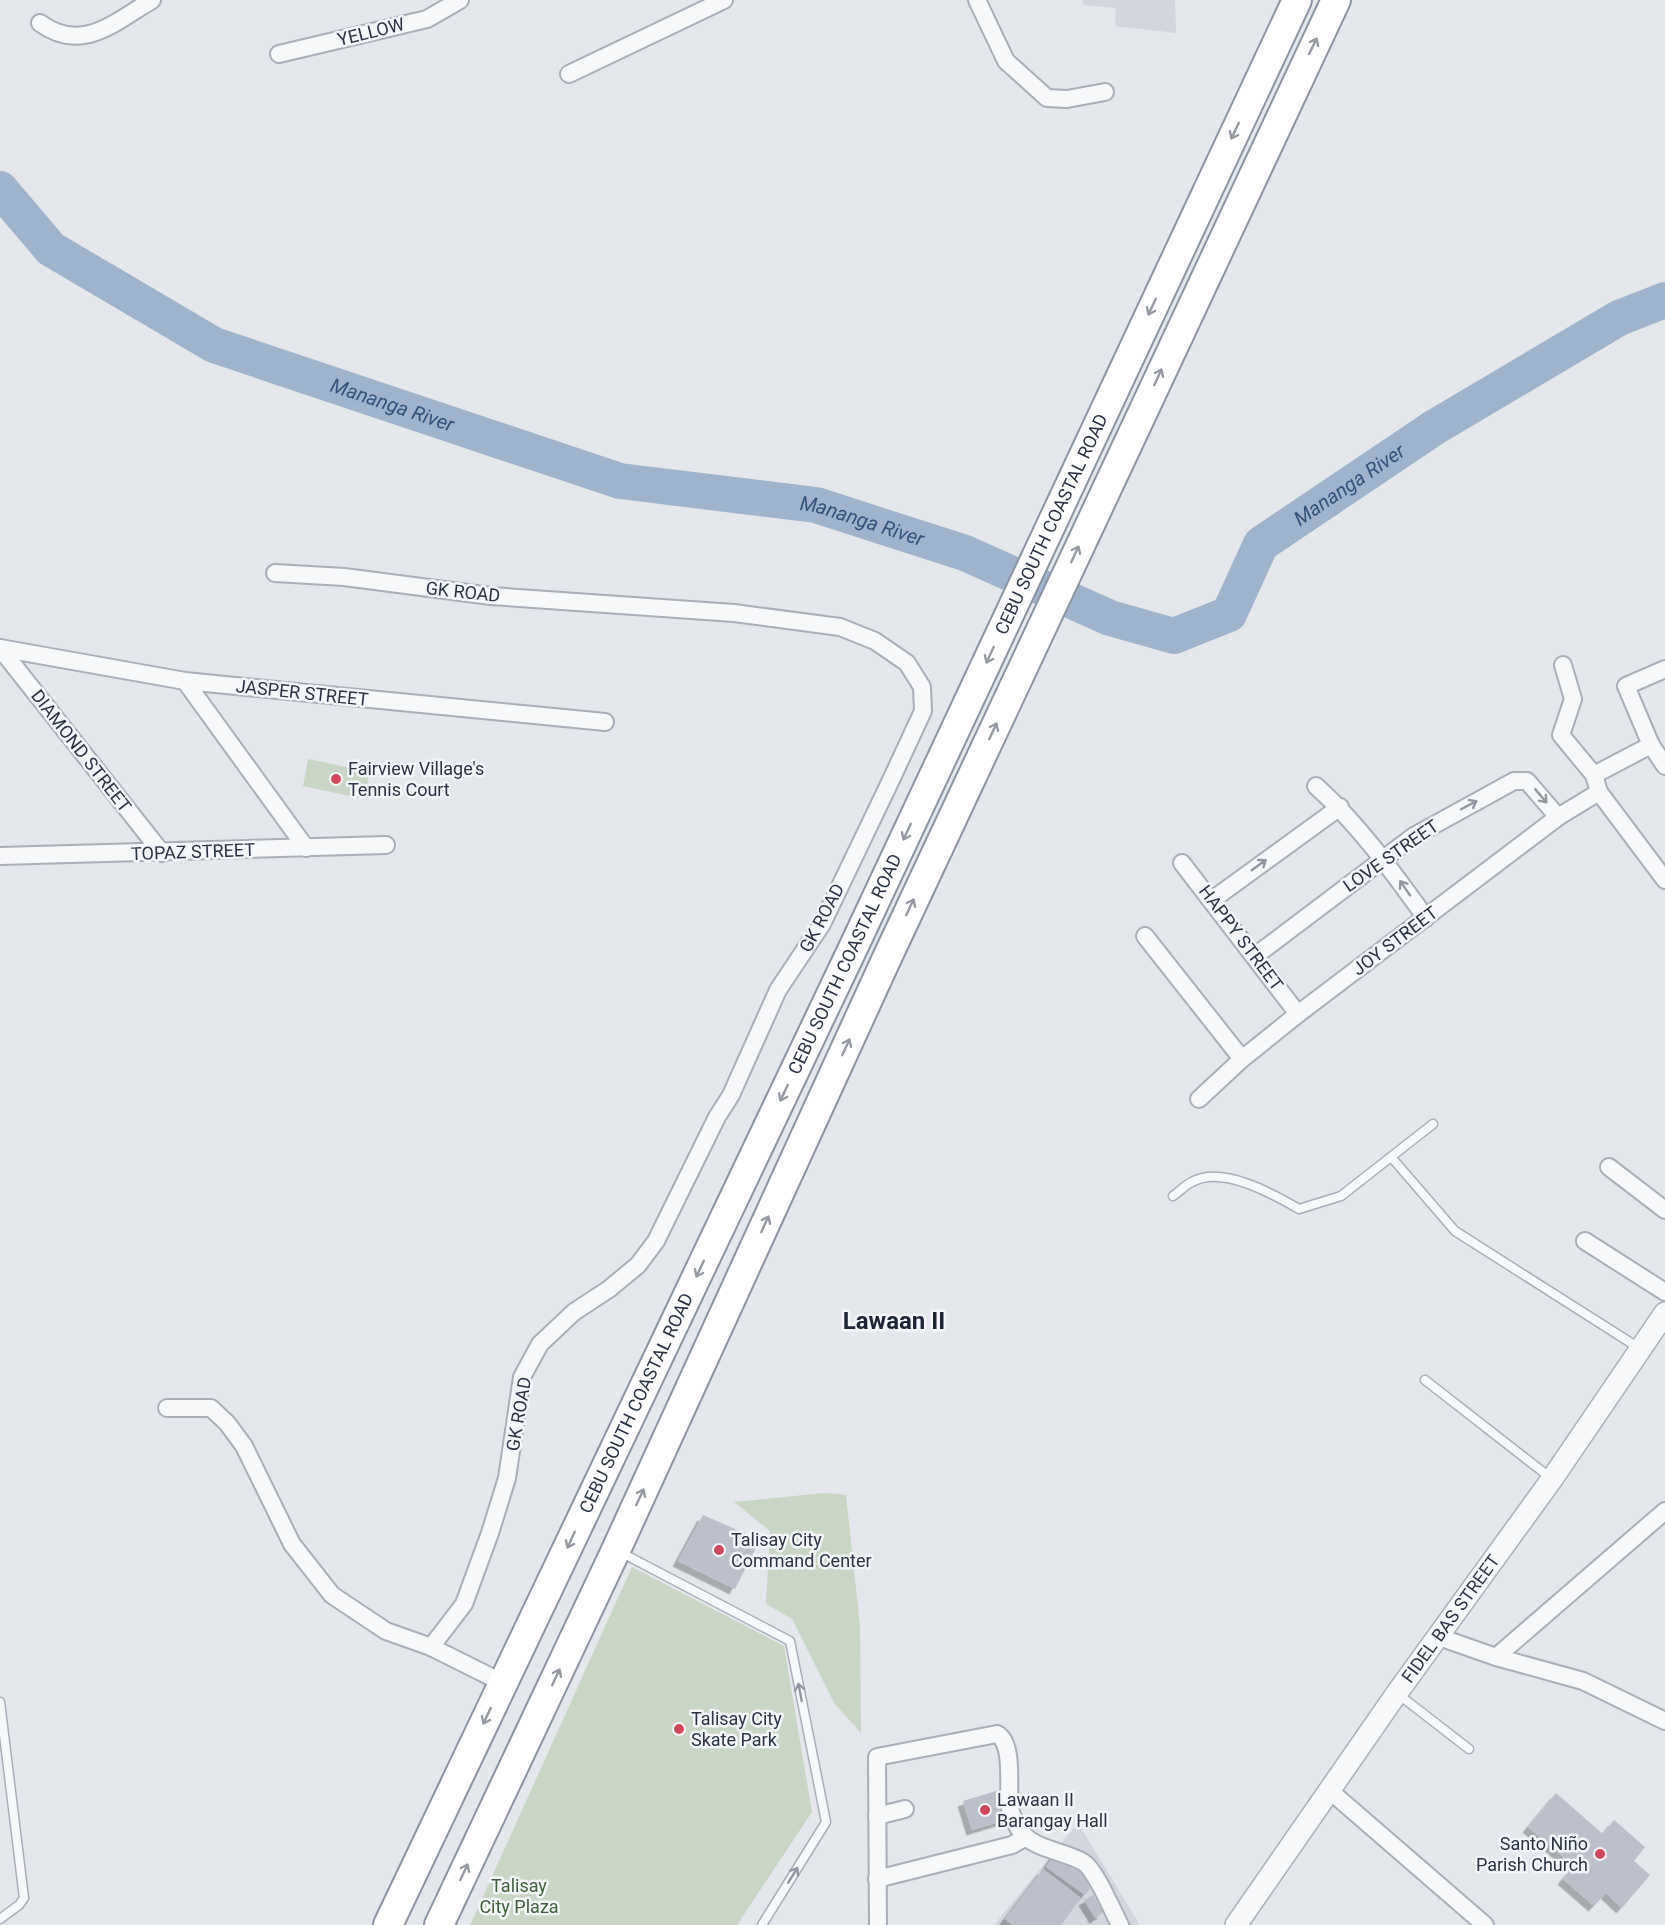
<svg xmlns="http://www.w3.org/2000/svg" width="1665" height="1925" font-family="Roboto,sans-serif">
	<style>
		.built { fill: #d2d6de }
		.green { fill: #c9d6c5 }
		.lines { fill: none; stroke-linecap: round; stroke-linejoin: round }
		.river { stroke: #9fb4cc; stroke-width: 36 }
		.building { fill: #bbc0ca; filter: url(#shadow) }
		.service-casing { stroke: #a9aeb7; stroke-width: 11 }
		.minor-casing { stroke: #a9aeb7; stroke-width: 20 }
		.tertiary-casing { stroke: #a9aeb7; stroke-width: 24 }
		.trunk-casing { stroke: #8b94a3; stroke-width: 32 }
		.service { stroke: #f7f8fa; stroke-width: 8 }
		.minor { stroke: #f7f8fa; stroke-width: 16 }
		.tertiary { stroke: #f7f8fa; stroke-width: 21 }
		.trunk { stroke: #fff; stroke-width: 28 }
		.oneway { stroke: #959aa2 }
		.oneway2 { stroke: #9196a0 }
		.poi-dot { fill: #d1495b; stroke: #f4f6f9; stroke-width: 2 }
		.labels { text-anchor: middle; stroke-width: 5; stroke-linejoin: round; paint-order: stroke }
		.street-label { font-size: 18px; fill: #2b3445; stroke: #f4f6f9 }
		.poi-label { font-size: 18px; fill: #2b3445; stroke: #f4f6f9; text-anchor: start }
		.park-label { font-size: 18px; fill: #3f6138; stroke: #f4f6f9 }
		.water-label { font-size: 20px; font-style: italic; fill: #34527a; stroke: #f4f6f9 }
		.district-label { font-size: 24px; font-weight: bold; fill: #1d2536; stroke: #f4f6f9 }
	</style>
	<defs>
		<filter id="shadow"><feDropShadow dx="-5.5" dy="5.5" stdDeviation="0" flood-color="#0004"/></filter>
	</defs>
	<rect width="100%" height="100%" fill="#e4e7ec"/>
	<g class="built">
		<polygon points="1083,0 1175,0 1176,33 1115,26 1116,8 1083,5"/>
		<polygon points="1078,1823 1140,1925 994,1925"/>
	</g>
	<g class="green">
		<polygon points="308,759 370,772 364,799 303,786"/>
		<polygon points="824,1493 846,1495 860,1626 861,1733 834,1703 792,1619 766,1604 770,1531 734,1502"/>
		<polygon points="632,1567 784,1646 812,1812 737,1925 470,1925"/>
	</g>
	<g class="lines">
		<path class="river" id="s1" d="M0,189L51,249L214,345L620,481L816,505L965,553L1110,618L1174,636L1229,614L1261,544L1435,427L1619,318L1665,300"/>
	</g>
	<g class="building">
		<polygon points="703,1515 760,1540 735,1589 678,1561"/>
		<polygon points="999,1790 1008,1819 972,1830 963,1801"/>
		<polygon points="1556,1793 1603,1834 1614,1820 1645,1847 1634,1861 1650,1875 1622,1908 1606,1893 1594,1906 1563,1879 1574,1866 1528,1827"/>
		<polygon points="1055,1853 1095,1882 1085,1895 1046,1867"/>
		<polygon points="1043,1869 1081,1898 1061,1925 1013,1925 1005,1919"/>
		<polygon points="1093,1895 1103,1913 1095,1918 1084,1900"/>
	</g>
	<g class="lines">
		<g class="service-casing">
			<g id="service">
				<polyline points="1392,1158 1455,1231 1639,1348"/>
				<path d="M1173,1196C1179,1192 1185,1185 1192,1182C1222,1165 1273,1194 1299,1209L1341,1196L1433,1124"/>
				<polyline points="1425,1380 1552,1479"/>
				<polyline points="620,1552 790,1641 826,1822 762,1925"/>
				<polyline points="1398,1694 1469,1749"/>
				<polyline points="0,1702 24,1898 19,1905 0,1919"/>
			</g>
		</g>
		<g class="minor-casing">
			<g id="minor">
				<polyline points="977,0 1006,61 1047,98 1067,99 1105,92"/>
				<path d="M40,23C82,54 115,22 152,0"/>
				<polyline points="279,54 427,19 460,0"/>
				<polyline points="569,74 724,0"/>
				<polyline points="275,573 344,577 491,596 734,613 840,627 875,641 907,663 922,687 923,711 891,780 822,924 778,990 731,1095 717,1117 656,1241 638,1265 609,1289 574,1312 540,1344 522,1377 507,1478 490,1533 464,1604 431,1647 503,1683"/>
				<polyline points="0,648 185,681 605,722"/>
				<polyline points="0,648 162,853"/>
				<polyline points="1563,665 1573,699 1561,735 1594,775 1599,792 1665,880"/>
				<polyline points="1665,669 1626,686 1651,745 1665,766"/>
				<polyline points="185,681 306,848"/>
				<polyline points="1594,775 1651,745"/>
				<path d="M1316,786C1359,825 1392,871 1426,918"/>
				<polyline points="0,856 386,845"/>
				<polyline points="1182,863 1298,1014"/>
				<polyline points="1212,900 1340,807"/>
				<polyline points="1145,936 1242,1059"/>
				<polyline points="1255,956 1414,836 1514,781 1527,781 1558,817"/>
				<polyline points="1199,1099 1242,1059 1298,1014 1558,817 1599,792"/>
				<polyline points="1609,1167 1665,1210"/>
				<polyline points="1585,1241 1665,1292"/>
				<polyline points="167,1408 211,1408 227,1423 244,1446 292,1544 332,1595 386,1631 431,1647"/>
				<polyline points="1439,1637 1496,1657 1583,1681 1665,1721"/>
				<polyline points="1496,1657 1665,1511"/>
				<polyline points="1329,1790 1485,1925"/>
				<polyline points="877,1816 905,1809"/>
				<polyline points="877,1879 1012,1845 1026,1837"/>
				<path d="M878,1925L877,1757L997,1734C1015,1744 1007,1790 1010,1808C1011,1815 1015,1822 1019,1829C1032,1850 1063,1850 1083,1862C1096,1870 1112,1910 1120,1925"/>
			</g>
		</g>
		<g class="tertiary-casing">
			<g id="tertiary">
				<path id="s2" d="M1236,1925L1397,1693L1552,1479L1665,1313"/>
			</g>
		</g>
		<g class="trunk-casing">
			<g id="trunk">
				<path id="s3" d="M388,1925L854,946L1297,0"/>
				<polyline points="439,1925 616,1550 886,960 1336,0"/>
			</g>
		</g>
		<use href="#service" class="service"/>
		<use href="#minor" class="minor"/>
		<use href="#tertiary" class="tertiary"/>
		<use href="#trunk" class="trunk"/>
	</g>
	<defs><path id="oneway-shaft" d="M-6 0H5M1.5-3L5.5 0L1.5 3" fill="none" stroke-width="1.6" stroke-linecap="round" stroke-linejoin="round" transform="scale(1.5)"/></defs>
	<g class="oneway">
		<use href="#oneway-shaft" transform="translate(1313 46) rotate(-64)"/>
		<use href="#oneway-shaft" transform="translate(1235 131) rotate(115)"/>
		<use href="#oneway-shaft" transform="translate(1152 307) rotate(115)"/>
		<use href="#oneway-shaft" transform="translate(1158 377) rotate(-65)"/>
		<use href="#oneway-shaft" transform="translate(1075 554) rotate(-65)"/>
		<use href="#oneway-shaft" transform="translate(990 655) rotate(115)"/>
		<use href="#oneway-shaft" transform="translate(993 731) rotate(-65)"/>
		<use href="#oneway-shaft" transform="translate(907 832) rotate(115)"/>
		<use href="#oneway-shaft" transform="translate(910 907) rotate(-65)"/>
		<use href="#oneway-shaft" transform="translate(846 1047) rotate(-65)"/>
		<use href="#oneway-shaft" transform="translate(784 1093) rotate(115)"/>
		<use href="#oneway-shaft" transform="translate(765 1224) rotate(-65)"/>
		<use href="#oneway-shaft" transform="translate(700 1269) rotate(115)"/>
		<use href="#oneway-shaft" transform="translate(640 1497) rotate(-65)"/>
		<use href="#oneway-shaft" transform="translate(571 1540) rotate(115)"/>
		<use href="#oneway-shaft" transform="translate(556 1677) rotate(-65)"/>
		<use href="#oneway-shaft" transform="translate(487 1716) rotate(115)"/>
		<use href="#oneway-shaft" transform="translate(464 1872) rotate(-65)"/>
	</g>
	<g class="oneway2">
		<use href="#oneway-shaft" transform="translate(1541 796) rotate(50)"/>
		<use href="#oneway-shaft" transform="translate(1469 805) rotate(-28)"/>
		<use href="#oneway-shaft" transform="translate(1259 865) rotate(-36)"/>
		<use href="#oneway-shaft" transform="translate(1405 888) rotate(-125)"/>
		<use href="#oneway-shaft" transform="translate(800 1692) rotate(-101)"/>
		<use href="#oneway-shaft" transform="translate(793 1875) rotate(-58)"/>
	</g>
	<g class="poi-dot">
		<circle cx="336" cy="779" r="6"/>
		<circle cx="719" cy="1550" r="6"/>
		<circle cx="679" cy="1729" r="6"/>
		<circle cx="985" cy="1810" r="6"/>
		<circle cx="1600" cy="1854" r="6"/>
	</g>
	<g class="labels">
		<g class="street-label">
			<text transform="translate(371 32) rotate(-14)" y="6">YELLOW</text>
			<text dy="6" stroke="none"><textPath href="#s3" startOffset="1550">CEBU SOUTH COASTAL ROAD</textPath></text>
			<text transform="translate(463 592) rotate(6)" y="6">GK ROAD</text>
			<text transform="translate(302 693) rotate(6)" y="6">JASPER STREET</text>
			<text transform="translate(81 751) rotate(52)" y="6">DIAMOND STREET</text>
			<text transform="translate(193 852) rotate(-2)" y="6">TOPAZ STREET</text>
			<text transform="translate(1391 856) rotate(-35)" y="6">LOVE STREET</text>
			<text transform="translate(822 918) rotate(-62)" y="6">GK ROAD</text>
			<text transform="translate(1241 938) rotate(53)" y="6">HAPPY STREET</text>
			<text transform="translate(1395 941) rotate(-37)" y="6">JOY STREET</text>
			<text dy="6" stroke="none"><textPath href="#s3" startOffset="1064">CEBU SOUTH COASTAL ROAD</textPath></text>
			<text dy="6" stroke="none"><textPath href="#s3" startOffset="578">CEBU SOUTH COASTAL ROAD</textPath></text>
			<text transform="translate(519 1414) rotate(-80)" y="6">GK ROAD</text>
			<text dy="6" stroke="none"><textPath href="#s2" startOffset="374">FIDEL BAS STREET</textPath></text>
		</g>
		<g class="poi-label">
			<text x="348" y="775">Fairview Village's<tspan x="348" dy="21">Tennis Court</tspan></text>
			<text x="731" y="1546">Talisay City<tspan x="731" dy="21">Command Center</tspan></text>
			<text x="691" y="1725">Talisay City<tspan x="691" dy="21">Skate Park</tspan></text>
			<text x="997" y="1806">Lawaan II<tspan x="997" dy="21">Barangay Hall</tspan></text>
			<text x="1588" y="1850" text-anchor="end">Santo Niño<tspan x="1588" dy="21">Parish Church</tspan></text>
		</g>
		<g class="park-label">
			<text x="519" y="1892">Talisay<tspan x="519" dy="21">City Plaza</tspan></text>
		</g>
		<g class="water-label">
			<text dy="7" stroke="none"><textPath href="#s1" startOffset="456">Mananga River</textPath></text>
			<text dy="7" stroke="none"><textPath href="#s1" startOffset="1518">Mananga River</textPath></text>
			<text dy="7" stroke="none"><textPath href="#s1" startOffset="942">Mananga River</textPath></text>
		</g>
		<g class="district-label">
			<text x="894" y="1329">Lawaan II</text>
		</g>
	</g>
</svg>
